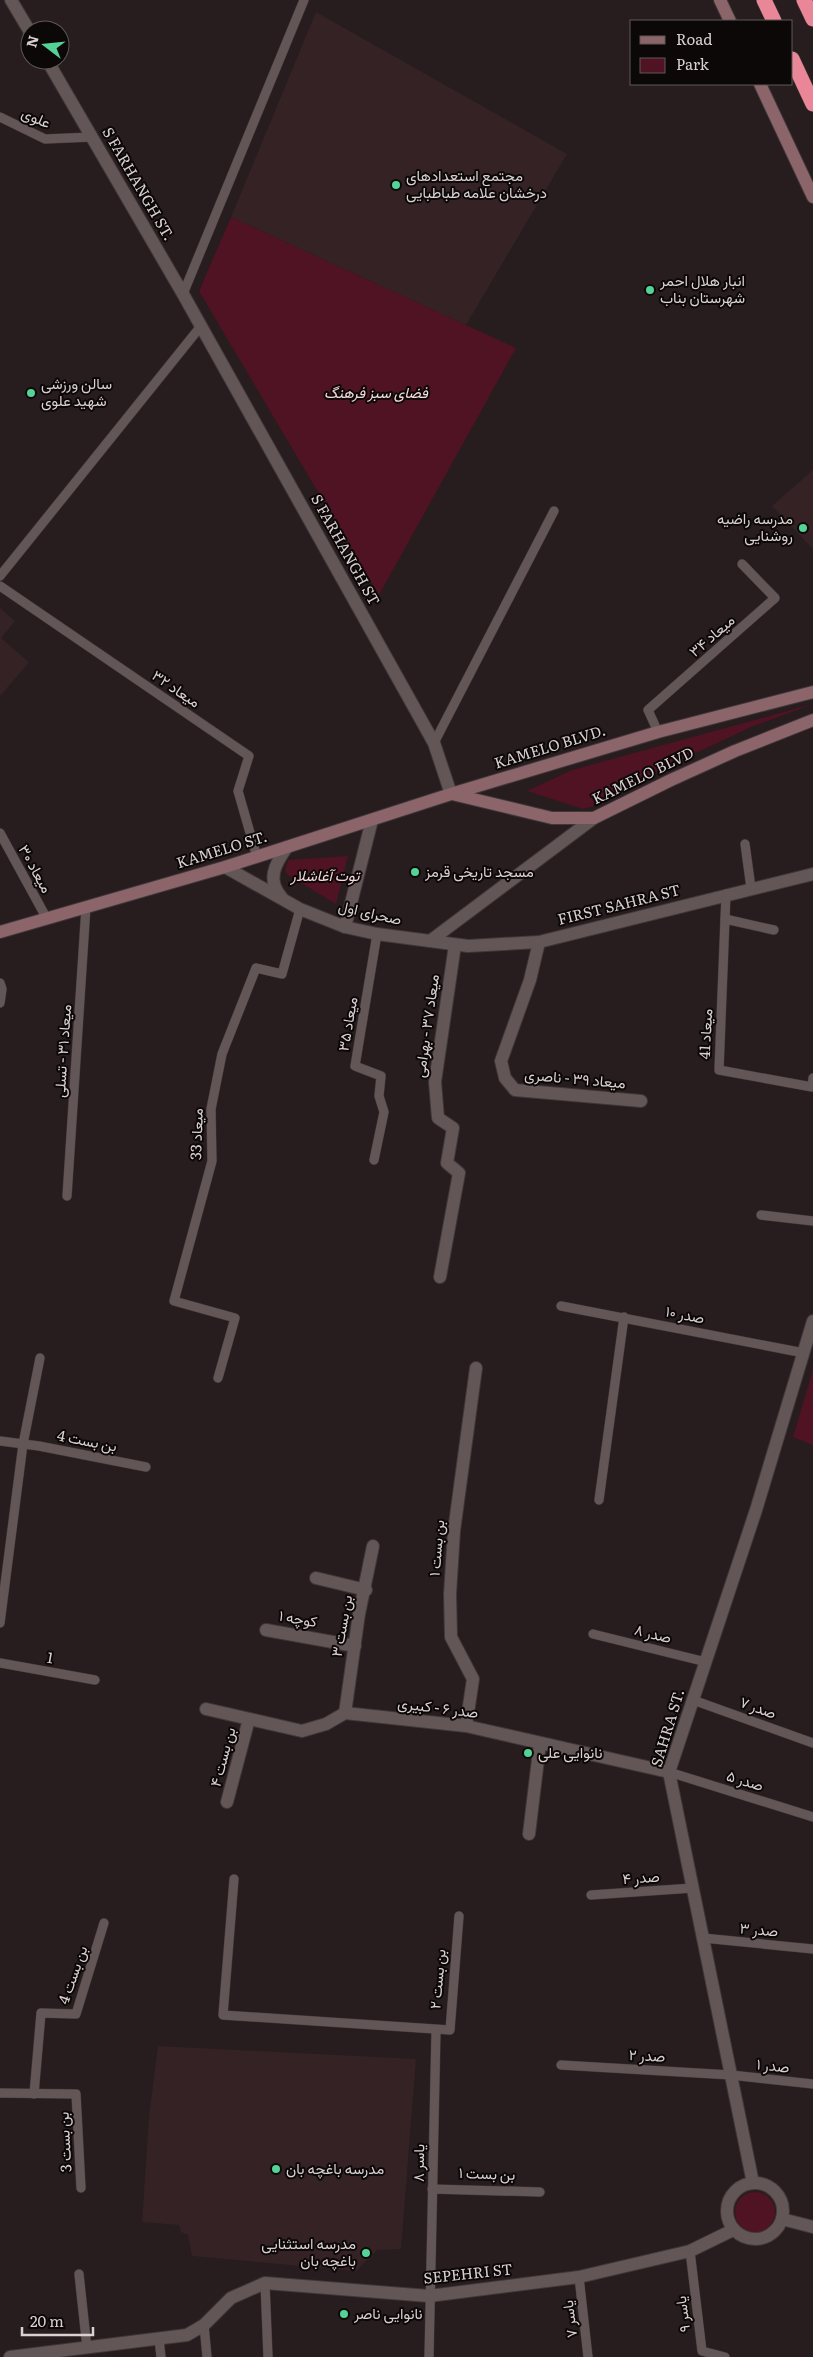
<svg xmlns="http://www.w3.org/2000/svg" width="813" height="2357" font-family="Literata,Vazirmatn,serif">
	<style>
		.built { fill: #342225 }
		.green { fill: #501323 }
		.lines { fill: none; stroke-linecap: round; stroke-linejoin: round }
		.lane-casing { stroke: #403738; stroke-width: 10 }
		.street-casing { stroke: #403738; stroke-width: 14 }
		.secondary-casing { stroke: #403738; stroke-width: 14 }
		.highway-casing { stroke: #403738; stroke-width: 16 }
		.lane { stroke: #635657; stroke-width: 9 }
		.street { stroke: #635657; stroke-width: 12 }
		.secondary { stroke: #8b656a; stroke-width: 12 }
		.highway { stroke: #e98798; stroke-width: 15 }
		.poi-dot { fill: #53d396; stroke: #0d0808; stroke-width: 2 }
		.labels { text-anchor: middle; stroke-width: 4; stroke-linejoin: round; paint-order: stroke }
		.street-label { font-size: 15px; fill: #d9d1d1; stroke: #0d0808 }
		.poi-label { font-size: 15px; fill: #d9d1d1; stroke: #0d0808; text-anchor: start }
		.park-label { font-size: 15px; font-style: italic; fill: #f4d8db; stroke: #0d0808 }
	</style>
	<rect width="100%" height="100%" fill="#271c1e"/>
	<g class="built">
		<polygon points="316,12 567,154 466,325 231,217"/>
		<polygon points="813,470 813,549 772,506"/>
		<polygon points="0,608 15,621 1,638 29,662 0,696"/>
		<polygon points="158,2046 416,2059 401,2249 377,2250 356,2271 192,2256 188,2235 181,2232 179,2225 142,2222 149,2116"/>
	</g>
	<g class="green">
		<polygon points="231,217 516,348 379,595 199,291"/>
		<polygon points="813,704 751,727 681,760 597,805 583,809 527,791 572,770"/>
		<polygon points="348,856 336,904 288,875 285,871 288,860"/>
		<polygon points="813,1370 813,1445 793,1437"/>
		<circle cx="755" cy="2212" r="20"/>
	</g>
	<g class="lines">
		<g class="lane-casing">
			<g id="lane">
				<polyline points="0,117 45,139 92,137"/>
				<polyline points="183,294 304,0"/>
				<polyline points="0,576 201,326"/>
				<polyline points="0,586 249,756 238,791 257,857"/>
				<polyline points="658,732 648,710 775,598 742,564"/>
				<polyline points="434,743 554,511"/>
				<polyline points="0,833 47,919"/>
				<polyline points="745,844 751,888"/>
				<polyline points="726,894 719,1070 812,1087 813,1078"/>
				<polyline points="725,919 774,930"/>
				<polyline points="0,983 2,989 0,1003"/>
				<polyline points="374,1160 384,1112 379,1096 381,1076 355,1066 377,934"/>
				<polyline points="67,1196 86,907"/>
				<polyline points="761,1215 813,1221"/>
				<polyline points="561,1306 804,1353"/>
				<polyline points="218,1378 235,1318 174,1301 212,1161 211,1109 222,1054 256,968 282,974 300,909"/>
				<polyline points="0,1441 39,1446 146,1467"/>
				<polyline points="599,1500 624,1317"/>
				<polyline points="0,1623 23,1444 40,1358"/>
				<polyline points="593,1634 706,1662"/>
				<polyline points="0,1663 95,1680"/>
				<polyline points="693,1700 813,1743"/>
				<polyline points="669,1772 813,1817"/>
				<polyline points="234,1879 223,2015 450,2030 459,1916"/>
				<polyline points="591,1895 693,1888"/>
				<polyline points="703,1938 813,1949"/>
				<polyline points="561,2065 731,2075 813,2084"/>
				<polyline points="0,2093 76,2094 81,2188"/>
				<polyline points="34,2094 41,2013 76,2014 104,1923"/>
				<polyline points="432,2189 540,2192"/>
				<polyline points="690,2251 702,2351 725,2357"/>
				<polyline points="79,2274 87,2348"/>
				<polyline points="579,2277 588,2357"/>
				<polyline points="265,2283 268,2357"/>
				<polyline points="204,2325 207,2357"/>
				<polyline points="159,2339 161,2357"/>
				<polyline points="429,2357 436,2031"/>
			</g>
		</g>
		<g class="street-casing">
			<g id="street">
				<polyline points="11,0 30,32"/>
				<polyline points="47,60 183,294 434,743 451,794"/>
				<polyline points="225,867 300,909 345,927 377,934 468,946 539,942 813,874"/>
				<path d="M282,898C266,880 275,864 287,847"/>
				<polyline points="345,927 372,820"/>
				<polyline points="430,941 594,818"/>
				<polyline points="539,942 530,980 501,1061 505,1078 515,1090 641,1101"/>
				<polyline points="440,1277 459,1173 447,1163 453,1128 438,1118 435,1082 455,945"/>
				<polyline points="316,1578 366,1590"/>
				<polyline points="266,1630 355,1646"/>
				<polyline points="206,1709 302,1731 326,1724 345,1713 466,1726 669,1772"/>
				<polyline points="345,1713 359,1614 373,1546"/>
				<polyline points="466,1726 473,1679 451,1637 450,1594 454,1531 476,1368"/>
				<polyline points="227,1802 249,1719"/>
				<polyline points="529,1834 540,1743"/>
				<circle cx="755" cy="2211" r="28"/>
				<polyline points="753,2183 669,1772 756,1510 813,1321"/>
				<polyline points="782,2219 813,2227"/>
				<polyline points="10,2357 187,2335 204,2325 231,2298 265,2283 429,2296 579,2277 690,2251 733,2230"/>
			</g>
		</g>
		<g class="secondary-casing">
			<g id="secondary">
				<polyline points="720,0 730,21"/>
				<polyline points="760,84 813,197"/>
				<polyline points="452,794 552,818 594,818 671,780 735,751 813,720"/>
				<polyline points="0,932 225,867 451,794 658,732 813,692"/>
			</g>
		</g>
		<g class="highway-casing">
			<g id="highway">
				<polyline points="764,0 774,21"/>
				<polyline points="804,0 813,19"/>
				<polyline points="792,59 813,104"/>
			</g>
		</g>
		<use href="#lane" class="lane"/>
		<use href="#street" class="street"/>
		<use href="#secondary" class="secondary"/>
		<use href="#highway" class="highway"/>
	</g>
	<g class="poi-dot">
		<circle cx="396" cy="185" r="5"/>
		<circle cx="650" cy="290" r="5"/>
		<circle cx="31" cy="393" r="5"/>
		<circle cx="803" cy="528" r="5"/>
		<circle cx="415" cy="872" r="5"/>
		<circle cx="528" cy="1753" r="5"/>
		<circle cx="276" cy="2169" r="5"/>
		<circle cx="366" cy="2253" r="5"/>
		<circle cx="344" cy="2314" r="5"/>
	</g>
	<g class="labels">
		<g class="street-label">
			<text transform="translate(36 118) rotate(23)" y="5">علوی</text>
			<text transform="translate(138 184) rotate(60)" y="5">S FARHANGH ST.</text>
			<text transform="translate(345 550) rotate(61)" y="5">S FARHANGH ST</text>
			<text transform="translate(712 636) rotate(-41)" y="5">میعاد ۳۴</text>
			<text transform="translate(176 689) rotate(34)" y="5">میعاد ۳۲</text>
			<text transform="translate(550 747) rotate(-17)" y="5">KAMELO BLVD.</text>
			<text transform="translate(643 776) rotate(-26)" y="5">KAMELO BLVD</text>
			<text transform="translate(222 850) rotate(-17)" y="5">KAMELO ST.</text>
			<text transform="translate(35 869) rotate(61)" y="5">میعاد ۳۰</text>
			<text transform="translate(619 905) rotate(-14)" y="5">FIRST SAHRA ST</text>
			<text transform="translate(370 913) rotate(13)" y="5">صحرای اول</text>
			<text transform="translate(348 1024) rotate(-80)" y="5">میعاد ۳۵</text>
			<text transform="translate(427 1026) rotate(-82)" y="5">میعاد ۳۷ - بهرامی</text>
			<text transform="translate(706 1034) rotate(-87)" y="5">میعاد 41</text>
			<text transform="translate(63 1051) rotate(-86)" y="5">میعاد ۳۱ - تسلی</text>
			<text transform="translate(575 1079) rotate(5)" y="5">میعاد ۳۹ - ناصری</text>
			<text transform="translate(197 1134) rotate(-88)" y="5">میعاد 33</text>
			<text transform="translate(685 1315) rotate(11)" y="5">صدر ۱۰</text>
			<text transform="translate(87 1441) rotate(11)" y="5">بن بست 4</text>
			<text transform="translate(437 1548) rotate(-85)" y="5">بن بست ۱</text>
			<text transform="translate(298 1619) rotate(10)" y="5">کوچه ۱</text>
			<text transform="translate(342 1626) rotate(-80)" y="5">بن بست ۳</text>
			<text transform="translate(653 1634) rotate(14)" y="5">صدر ۸</text>
			<text transform="translate(50 1658) rotate(10)" y="5">1</text>
			<text transform="translate(438 1708) rotate(7)" y="5">صدر ۶ - کبیری</text>
			<text transform="translate(758 1708) rotate(20)" y="5">صدر ۷</text>
			<text transform="translate(668 1728) rotate(-73)" y="5">SAHRA ST.</text>
			<text transform="translate(223 1757) rotate(-75)" y="5">بن بست ۴</text>
			<text transform="translate(745 1781) rotate(17)" y="5">صدر ۵</text>
			<text transform="translate(641 1878) rotate(-4)" y="5">صدر ۴</text>
			<text transform="translate(759 1930) rotate(5)" y="5">صدر ۳</text>
			<text transform="translate(73 1975) rotate(-71)" y="5">بن بست 4</text>
			<text transform="translate(438 1979) rotate(-85)" y="5">بن بست ۲</text>
			<text transform="translate(647 2056) rotate(3)" y="5">صدر ۲</text>
			<text transform="translate(773 2066) rotate(6)" y="5">صدر ۱</text>
			<text transform="translate(65 2142) rotate(-93)" y="5">بن بست 3</text>
			<text transform="translate(419 2163) rotate(-89)" y="5">یاسر ۸</text>
			<text transform="translate(487 2174) rotate(2)" y="5">بن بست ۱</text>
			<text transform="translate(468 2274) rotate(-6)" y="5">SEPEHRI ST</text>
			<text transform="translate(683 2314) rotate(-97)" y="5">یاسر ۹</text>
			<text transform="translate(570 2319) rotate(-97)" y="5">یاسر ۷</text>
		</g>
		<g class="poi-label">
			<text x="406" y="181">مجتمع استعدادهای<tspan x="406" dy="17">درخشان علامه طباطبایی</tspan></text>
			<text x="660" y="286">انبار هلال احمر<tspan x="660" dy="17">شهرستان بناب</tspan></text>
			<text x="41" y="389">سالن ورزشی<tspan x="41" dy="17">شهید علوی</tspan></text>
			<text x="793" y="524" text-anchor="end">مدرسه راضیه<tspan x="793" dy="17">روشنایی</tspan></text>
			<text x="425" y="877">مسجد تاریخی قرمز</text>
			<text x="538" y="1758">نانوایی علی</text>
			<text x="286" y="2174">مدرسه باغچه بان</text>
			<text x="356" y="2249" text-anchor="end">مدرسه استثنایی<tspan x="356" dy="17">باغچه بان</tspan></text>
			<text x="354" y="2319">نانوایی ناصر</text>
		</g>
		<g class="park-label">
			<text x="376" y="398">فضای سبز فرهنگ</text>
			<text x="325" y="881">توت آغاشلار</text>
		</g>
	</g>
	<rect x="630" y="20" width="162" height="65" fill="#0d0808" stroke="#5f5858"/>
	<rect x="640" y="36" width="25" height="8" fill="#8b656a" stroke="#5f5858"/>
	<text x="676" y="45" font-size="15" fill="#d9d1d1">Road</text>
	<rect x="640" y="58" width="25" height="15" fill="#501323" stroke="#5f5858"/>
	<text x="676" y="70" font-size="15" fill="#d9d1d1">Park</text>
	<g transform="translate(45 45) rotate(286)"><circle r="24" fill="#0d0808" stroke="#5f5858"/>
	<path d="M0-4L9 19L0 12L-9 19Z" fill="#53d396"/>
	<text y="-8" font-size="14" font-weight="bold" text-anchor="middle" fill="#d9d1d1">N</text>
	</g>
	<path d="M22 2327v8h71v-8" fill="none" stroke="#d9d1d1" stroke-width="2.5"/>
	<text x="30" y="2327" font-size="15" fill="#d9d1d1" stroke="#0d0808" stroke-width="4" paint-order="stroke">20 m</text>
</svg>
